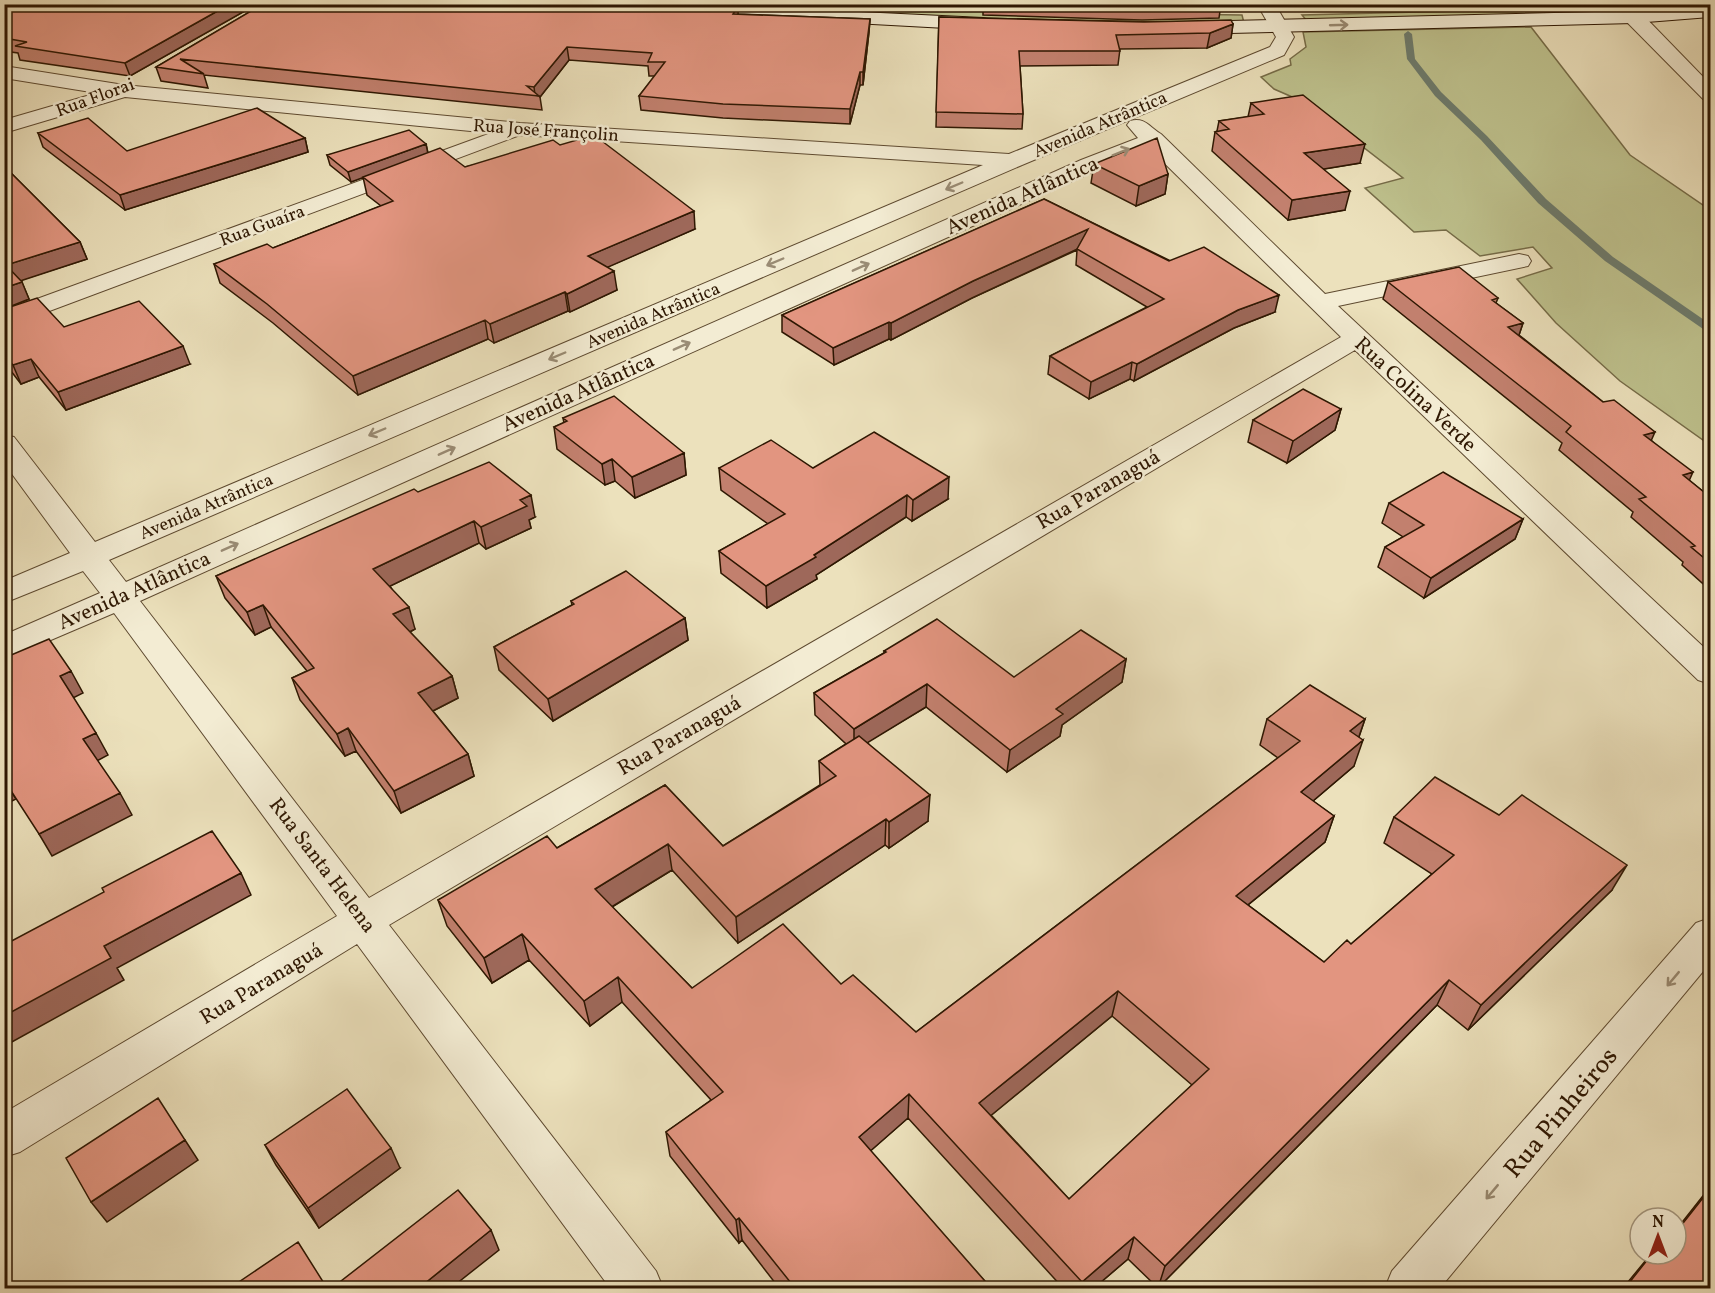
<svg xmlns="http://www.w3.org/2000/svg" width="1715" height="1293" viewBox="0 0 1715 1293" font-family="Vollkorn,serif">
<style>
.green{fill:#bec18d;stroke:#766c48;stroke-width:1.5}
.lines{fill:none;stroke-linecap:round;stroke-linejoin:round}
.stream{fill:#6e7b6c;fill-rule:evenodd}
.street-casing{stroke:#5e4a30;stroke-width:2}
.secondary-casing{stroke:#2e1702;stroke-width:2}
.street{fill:#f3ecd3;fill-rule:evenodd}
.secondary{fill:#f3ecd3;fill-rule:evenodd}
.wall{fill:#c2806e;stroke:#2e1702;stroke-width:1.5;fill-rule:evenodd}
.shaded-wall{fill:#9e685a;stroke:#2e1702;stroke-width:1.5}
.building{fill:#e29580;stroke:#2e1702;stroke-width:1.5;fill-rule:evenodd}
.oneway{stroke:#9a8c75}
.labels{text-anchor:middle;stroke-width:5;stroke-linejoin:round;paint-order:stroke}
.far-street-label{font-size:18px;fill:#2e1702;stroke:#f3ecd3}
.street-label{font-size:21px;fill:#2e1702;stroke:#f3ecd3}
.near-street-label{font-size:26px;fill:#2e1702;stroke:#f3ecd3}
</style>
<rect width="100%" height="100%" fill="#ece1bc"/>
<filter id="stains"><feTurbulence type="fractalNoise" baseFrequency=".00333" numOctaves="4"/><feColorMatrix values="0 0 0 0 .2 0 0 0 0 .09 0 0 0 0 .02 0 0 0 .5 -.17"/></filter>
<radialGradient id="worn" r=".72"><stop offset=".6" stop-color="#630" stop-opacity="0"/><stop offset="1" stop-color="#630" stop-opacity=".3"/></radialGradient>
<path class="green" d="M 818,4 L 1024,12 L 1242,15 L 1244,23 L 1025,20 L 810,12 L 811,5 Z
M 1609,7 L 1615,13 L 1307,21 L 1302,15 Z
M 1531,27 L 1630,155 L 1710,210 L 1710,445 L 1620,381 L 1556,323 L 1517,279 L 1552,268 L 1533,247 L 1480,256 L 1446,230 L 1414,232 L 1365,188 L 1403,178 L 1306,103 L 1274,89 L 1261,77 L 1291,65 L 1290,59 L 1306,47 L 1303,32 Z"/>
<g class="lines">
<path class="stream" d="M 1408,31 L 1412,34 L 1415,59 L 1441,92 L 1487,136 L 1546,199 L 1613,257 L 1710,324 L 1710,332 L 1706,331 L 1605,261 L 1538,203 L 1481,140 L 1435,96 L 1407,59 L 1404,34 Z"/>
<defs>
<path id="street" d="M 1257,4 L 1275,4 L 1294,37 L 1284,55 L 1022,165 L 109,560 L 126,582 L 1081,160 L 1138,138 L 1127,125 L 1130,121 C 1145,117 1149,127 1161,134 L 1325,294 L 1519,254 L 1528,256 L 1531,261 L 1528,266 L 1338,306 L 1710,653 L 1710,684 L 1698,680 L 1355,350 L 389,925 L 656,1271 L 663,1288 L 610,1288 L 357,944 L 20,1152 L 4,1157 L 4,1113 L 337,916 L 114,613 L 4,660 L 4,635 L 100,593 L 83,571 L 4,603 L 4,581 L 70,553 L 4,463 L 4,435 L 14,437 L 95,542 L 983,165 L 520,135 L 4,328 L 4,311 L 491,133 L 125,97 L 4,133 L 4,120 L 97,93 L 4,78 L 4,66 L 124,85 L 520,123 L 1009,154 L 1270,47 L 1276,37 ZM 1149,148 L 1341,337 L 369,898 L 140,601 L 1097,170 Z
M 1609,4 L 1630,4 L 1641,13 L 1710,84 L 1710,101 L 1703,99 Z
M 1710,918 L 1710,963 L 1440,1288 L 1385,1288 L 1392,1271 L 1696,923 Z"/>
<path id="secondary" d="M 693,4 L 983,18 L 990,20 L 992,24 L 990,28 L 983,30 L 687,14 L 684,10 L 687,6 Z
M 1710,5 L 1710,17 L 1634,23 L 1188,34 L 1181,32 L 1179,28 L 1181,24 L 1188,22 L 1634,11 Z"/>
</defs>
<use href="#street" class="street-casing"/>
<use href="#secondary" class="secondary-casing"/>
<use href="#street" class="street"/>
<use href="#secondary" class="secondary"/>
</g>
<path class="wall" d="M 4,4 L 257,4 L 130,76 L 20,60 L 18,53 L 4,51 Z
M 263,4 L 738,6 L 738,14 L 870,19 L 869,32 L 863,85 L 860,85 L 850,124 L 723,118 L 641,110 L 639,96 L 655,76 L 649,76 L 648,66 L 569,60 L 540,97 L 542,110 L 204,75 L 208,88 L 161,81 L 156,67 Z
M 983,4 L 1221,4 L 1219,18 L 1142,20 L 983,15 Z
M 939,17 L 1233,24 L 1231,38 L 1207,48 L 1120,49 L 1118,65 L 1020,66 L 1023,114 L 1022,129 L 936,127 Z
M 1251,103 L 1360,163 L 1323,169 L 1345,210 L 1288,220 L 1212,151 L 1215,132 L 1217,131 L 1219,121 L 1248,117 Z
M 38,133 L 127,151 L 305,138 L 308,152 L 125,210 L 43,147 Z
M 426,144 L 428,153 L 465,167 L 560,145 L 695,229 L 607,267 L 617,290 L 570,312 L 568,311 L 494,343 L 488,339 L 358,395 L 273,323 L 220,283 L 214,264 L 273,248 L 381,206 L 367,195 L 363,177 L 351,182 L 330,165 L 327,155 Z
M 1094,164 L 1168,174 L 1165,194 L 1136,206 L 1091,183 Z
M 4,166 L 80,242 L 87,259 L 21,280 L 29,299 L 9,307 L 64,327 L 190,364 L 66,410 L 39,377 L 21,384 L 4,362 Z
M 1044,199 L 1275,312 L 1234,328 L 1134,381 L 1130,379 L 1089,399 L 1048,374 L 1050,356 L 1147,307 L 1076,265 L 1077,250 L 972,298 L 891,340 L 889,339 L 834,365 L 782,332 L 782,315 Z
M 1388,282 L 1498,298 L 1496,303 L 1523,323 L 1519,335 L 1651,440 L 1689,480 L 1710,497 L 1710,590 L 1682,565 L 1683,562 L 1631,517 L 1633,512 L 1559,450 L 1562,443 L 1383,299 Z
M 1341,409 L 1335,430 L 1287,463 L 1248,442 L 1253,420 Z
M 563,418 L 684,453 L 686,475 L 635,498 L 615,481 L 605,485 L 557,449 L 554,427 L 564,423 Z
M 719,468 L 813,468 L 948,499 L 912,521 L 906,517 L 816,575 L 817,579 L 767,608 L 721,573 L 719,551 L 768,524 L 721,490 Z
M 418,492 L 535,517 L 529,520 L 531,528 L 486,549 L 479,543 L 390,586 L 415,629 L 410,632 L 452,676 L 458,698 L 433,711 L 468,754 L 474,776 L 401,813 L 356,751 L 345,756 L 300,700 L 292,678 L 307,671 L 271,627 L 255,635 L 225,598 L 216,576 Z
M 1389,503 L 1523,519 L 1515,539 L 1424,598 L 1378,567 L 1385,547 L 1403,537 L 1382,523 Z
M 571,601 L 685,618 L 688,640 L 553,721 L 499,670 L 494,647 L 572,605 Z
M 884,651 L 1014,677 L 1126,659 L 1122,682 L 1062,725 L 1060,736 L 1007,772 L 926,707 L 867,742 L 928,821 L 889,848 L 885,845 L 738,943 L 672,870 L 612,907 L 692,988 L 841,984 L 916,1032 L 1278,758 L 1260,745 L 1267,719 L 1365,719 L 1359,737 L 1354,766 L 1313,801 L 1334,816 L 1325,842 L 1248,905 L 1324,962 L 1351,944 L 1432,874 L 1384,843 L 1394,817 L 1612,890 L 1468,1030 L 1437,1005 L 1158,1288 L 1128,1259 L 1094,1288 L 1063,1288 L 908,1118 L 870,1151 L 991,1288 L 779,1288 L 742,1240 L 739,1243 L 670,1156 L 666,1132 L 711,1100 L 622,1002 L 590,1026 L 529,960 L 492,983 L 447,926 L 438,900 L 557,848 L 665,785 L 723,846 L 820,785 L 819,761 L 846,744 L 815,715 L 814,693 L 884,653 ZM 1112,1016 L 1192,1085 L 1069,1199 L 991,1115 Z
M 265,1145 L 400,1168 L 319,1228 L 276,1165 Z
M 1710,1187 L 1710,1288 L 1623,1288 L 1651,1254 L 1676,1254 L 1676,1230 Z"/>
<path class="shaded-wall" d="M 230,4 L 257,4 L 130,76 L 125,63 Z
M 738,6 L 738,19 L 733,14 Z
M 870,19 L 869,32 L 863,85 L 863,72 Z
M 1233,24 L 1231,38 L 1207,48 L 1210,33 Z
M 567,47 L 569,60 L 540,97 L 539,96 L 535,95 L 534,87 Z
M 860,72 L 860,85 L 850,124 L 850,109 Z
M 305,138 L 308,152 L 125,210 L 120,195 Z
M 426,144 L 428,154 L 351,182 L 348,172 Z
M 1365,144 L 1360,163 L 1300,173 L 1304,153 Z
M 1168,174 L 1165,194 L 1136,206 L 1139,186 Z
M 1350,191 L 1345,210 L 1288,220 L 1292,200 Z
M 694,211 L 695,229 L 590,275 L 588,256 Z
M 1088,229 L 1086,245 L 972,298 L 891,340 L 891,323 L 973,281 Z
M 80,242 L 87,259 L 14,283 L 6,265 Z
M 614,271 L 617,290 L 570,312 L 567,294 Z
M 22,282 L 29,299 L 4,309 L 4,288 Z
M 565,292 L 568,311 L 494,343 L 490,324 Z
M 1279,295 L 1275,312 L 1234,328 L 1134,381 L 1137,364 L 1238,310 Z
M 485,320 L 488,339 L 358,395 L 353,376 Z
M 889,322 L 889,339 L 834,365 L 833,348 Z
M 1523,323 L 1517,341 L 1508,327 Z
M 183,346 L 190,364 L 66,410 L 58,392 Z
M 31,359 L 39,377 L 21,384 L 13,365 Z
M 1132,362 L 1130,379 L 1089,399 L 1091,382 Z
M 1341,409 L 1335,430 L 1287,463 L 1293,441 Z
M 1655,432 L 1647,450 L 1644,435 Z
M 684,453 L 686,475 L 635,498 L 632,477 Z
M 612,459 L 615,481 L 605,485 L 602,464 Z
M 1693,472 L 1685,490 L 1683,475 Z
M 949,477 L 948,499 L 912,521 L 913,500 Z
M 531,495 L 535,517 L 529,520 L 531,528 L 486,549 L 481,527 L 520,500 Z
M 907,495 L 906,517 L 816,575 L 817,579 L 767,608 L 766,586 Z
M 1523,519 L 1515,539 L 1424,598 L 1431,578 Z
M 474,521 L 479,543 L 380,591 L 373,569 Z
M 263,605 L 271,627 L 255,635 L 247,612 Z
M 409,607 L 415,629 L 400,637 L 393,614 Z
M 685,618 L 688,640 L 553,721 L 548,699 Z
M 1126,659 L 1122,682 L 1062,725 L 1060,736 L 1007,772 L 1010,750 L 1056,709 Z
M 71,671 L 83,693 L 71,699 L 60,676 Z
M 452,676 L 458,698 L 425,715 L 418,693 Z
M 927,684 L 926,707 L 854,751 L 854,729 Z
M 1365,719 L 1356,745 L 1350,731 Z
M 348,728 L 356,751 L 345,756 L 337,734 Z
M 96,733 L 108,755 L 95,762 L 83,739 Z
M 1363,740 L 1354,766 L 1293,818 L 1301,792 Z
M 468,754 L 474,776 L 401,813 L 394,791 Z
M 4,780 L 16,799 L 4,805 Z
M 120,793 L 132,815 L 52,856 L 39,834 Z
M 930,795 L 928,821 L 889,848 L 889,822 Z
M 1334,816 L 1325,842 L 1228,921 L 1236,896 Z
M 886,819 L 885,845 L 738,943 L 736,917 Z
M 668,844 L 672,870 L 600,914 L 595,889 Z
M 1627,865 L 1612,890 L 1468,1030 L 1481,1005 Z
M 241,873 L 251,895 L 117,968 L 124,980 L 10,1043 L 4,1036 L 4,1016 L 104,946 Z
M 522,934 L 529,960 L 492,983 L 484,958 Z
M 618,977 L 622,1002 L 590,1026 L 584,1001 Z
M 1449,980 L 1437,1005 L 1158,1288 L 1165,1266 Z
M 1118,991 L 1112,1016 L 977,1127 L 979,1103 Z
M 909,1094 L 908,1118 L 859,1161 L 859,1137 Z
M 185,1140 L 198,1160 L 107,1222 L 91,1202 Z
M 391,1148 L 400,1168 L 319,1228 L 308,1208 Z
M 739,1218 L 742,1240 L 739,1243 L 736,1220 Z
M 491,1230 L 499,1250 L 451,1288 L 419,1288 Z
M 1134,1237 L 1128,1259 L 1094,1288 L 1080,1288 L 1082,1282 Z"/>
<path class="building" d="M 4,4 L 230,4 L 125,63 L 15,46 L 27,42 L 4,38 Z
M 263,4 L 706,4 L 738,6 L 733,14 L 870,19 L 863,72 L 860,72 L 850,109 L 723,104 L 639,96 L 665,62 L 648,62 L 652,53 L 567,47 L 534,87 L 527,86 L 539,96 L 180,59 L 204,74 L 156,67 Z
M 1100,4 L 1198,4 L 1144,6 Z
M 939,17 L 1144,22 L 1231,20 L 1233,24 L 1210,33 L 1116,35 L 1120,51 L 1019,51 L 1023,114 L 936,112 Z
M 1303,95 L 1365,144 L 1304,153 L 1350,191 L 1292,200 L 1215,132 L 1229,129 L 1219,121 L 1264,114 L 1251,103 Z
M 257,108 L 305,138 L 120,195 L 38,133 L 88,118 L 127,151 Z
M 409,130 L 426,144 L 348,172 L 327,155 Z
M 594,135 L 694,211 L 588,256 L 614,271 L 567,294 L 565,292 L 490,324 L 485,320 L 353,376 L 267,304 L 214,264 L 267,244 L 273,248 L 393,201 L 363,177 L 440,148 L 465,167 L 553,140 L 560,145 Z
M 1157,138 L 1168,174 L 1139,186 L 1094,164 Z
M 4,166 L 80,242 L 6,265 L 22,282 L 4,288 Z
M 1044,199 L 1169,261 L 1204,247 L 1279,295 L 1238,310 L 1137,364 L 1132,362 L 1091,382 L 1050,356 L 1164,299 L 1077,249 L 1088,229 L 973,281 L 891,323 L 889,322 L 833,348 L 782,315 Z
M 1459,267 L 1498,298 L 1492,300 L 1523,323 L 1508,327 L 1603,402 L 1614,400 L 1655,432 L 1644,435 L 1693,472 L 1683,475 L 1710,497 L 1710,563 L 1691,547 L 1695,546 L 1639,499 L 1646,497 L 1566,432 L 1571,426 L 1388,282 Z
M 37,298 L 64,327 L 139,301 L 183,346 L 58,392 L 31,359 L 13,365 L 4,355 L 4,309 Z
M 1303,389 L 1341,409 L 1293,441 L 1253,420 Z
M 614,396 L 684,453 L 632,477 L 612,459 L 602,464 L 554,427 L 567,421 L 563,418 Z
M 874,432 L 949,477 L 913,500 L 907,495 L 814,555 L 816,557 L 766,586 L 719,551 L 785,514 L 719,468 L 771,440 L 813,468 Z
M 489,462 L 531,495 L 520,500 L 527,506 L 481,527 L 474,521 L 373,569 L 409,607 L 393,614 L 452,676 L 418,693 L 468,754 L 394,791 L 348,728 L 337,734 L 292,678 L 314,668 L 263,605 L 247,612 L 216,576 L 414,489 L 418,492 Z
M 1443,472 L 1523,519 L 1431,578 L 1385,547 L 1424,525 L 1389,503 Z
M 626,571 L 685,618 L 548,699 L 494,647 L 574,604 L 571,601 Z
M 937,619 L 1014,677 L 1081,630 L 1126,659 L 1056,709 L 1063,714 L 1010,750 L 927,684 L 854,729 L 814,693 L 886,652 L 884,651 Z
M 49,639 L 71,671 L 60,676 L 96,733 L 83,739 L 120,793 L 39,834 L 4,780 L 4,658 Z
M 1310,685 L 1365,719 L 1350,731 L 1363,740 L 1301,792 L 1334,816 L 1236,896 L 1324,962 L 1347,940 L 1351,944 L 1454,855 L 1394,817 L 1435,777 L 1499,815 L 1522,795 L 1627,865 L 1481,1005 L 1449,980 L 1165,1266 L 1134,1237 L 1082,1282 L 909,1094 L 859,1137 L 991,1288 L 795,1288 L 739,1218 L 736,1220 L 666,1132 L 723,1092 L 618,977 L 584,1001 L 522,934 L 484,958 L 438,900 L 547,836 L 557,848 L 665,785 L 723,846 L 836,776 L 819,761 L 859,736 L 930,795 L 889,822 L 886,819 L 736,917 L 668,844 L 595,889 L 692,988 L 783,924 L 841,984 L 853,975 L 916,1032 L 1300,741 L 1267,719 ZM 1118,991 L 1209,1069 L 1069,1199 L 979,1103 Z
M 212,831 L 241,873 L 104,946 L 111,958 L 4,1016 L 4,945 L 104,892 L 102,888 Z
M 347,1089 L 391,1148 L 308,1208 L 265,1145 Z
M 158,1098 L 185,1140 L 91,1202 L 66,1158 Z
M 1710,1189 L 1710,1288 L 1625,1288 L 1652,1254 L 1676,1254 L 1676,1232 Z
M 458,1190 L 491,1230 L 419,1288 L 332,1288 Z
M 298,1242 L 327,1288 L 230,1288 Z"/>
<defs><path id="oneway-shaft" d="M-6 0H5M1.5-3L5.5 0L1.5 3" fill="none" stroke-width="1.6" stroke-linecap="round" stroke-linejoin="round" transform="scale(1.5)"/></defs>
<g class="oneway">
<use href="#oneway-shaft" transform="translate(1339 25) rotate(-2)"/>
<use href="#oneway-shaft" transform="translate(1121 152) rotate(-22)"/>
<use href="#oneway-shaft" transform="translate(954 186) rotate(157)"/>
<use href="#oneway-shaft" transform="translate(775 262) rotate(157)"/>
<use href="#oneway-shaft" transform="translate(861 267) rotate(-24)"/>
<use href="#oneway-shaft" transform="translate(682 346) rotate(-24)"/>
<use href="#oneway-shaft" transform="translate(557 356) rotate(157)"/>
<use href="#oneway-shaft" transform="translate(377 432) rotate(157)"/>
<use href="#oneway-shaft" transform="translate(447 451) rotate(-24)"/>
<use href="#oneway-shaft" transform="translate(230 547) rotate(-24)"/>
<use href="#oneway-shaft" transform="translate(1673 979) rotate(130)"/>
<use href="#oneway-shaft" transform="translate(1492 1192) rotate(130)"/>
</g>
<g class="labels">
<g class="far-street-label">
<text transform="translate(95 97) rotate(-20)" y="6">Rua Florai</text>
<text transform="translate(1100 124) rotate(-23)" y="6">Avenida Atrântica</text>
<text transform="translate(546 130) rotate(4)" y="6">Rua José Françolin</text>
<text transform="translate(262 225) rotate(-20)" y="6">Rua Guaíra</text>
<text transform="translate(653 315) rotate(-23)" y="6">Avenida Atrântica</text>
<text transform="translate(206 506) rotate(-23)" y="6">Avenida Atrântica</text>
</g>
<g class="street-label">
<text transform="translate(1022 195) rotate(-24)" y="7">Avenida Atlântica</text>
<text transform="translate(578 392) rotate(-24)" y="7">Avenida Atlântica</text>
<text transform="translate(1416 394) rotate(43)" y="7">Rua Colina Verde</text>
<text transform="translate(1098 489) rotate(-30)" y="7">Rua Paranaguá</text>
<text transform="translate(134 590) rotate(-24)" y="7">Avenida Atlântica</text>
<text transform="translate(679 735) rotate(-30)" y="7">Rua Paranaguá</text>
<text transform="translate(323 865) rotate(53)" y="7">Rua Santa Helena</text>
<text transform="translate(261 983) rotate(-31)" y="7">Rua Paranaguá</text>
</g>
<g class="near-street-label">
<text transform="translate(1560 1112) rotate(-50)" y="9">Rua Pinheiros</text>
</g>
</g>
<rect width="1715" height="1293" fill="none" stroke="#ece1bc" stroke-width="24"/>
<rect x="6" y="6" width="1703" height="1281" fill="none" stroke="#2e1702" stroke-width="3"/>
<rect x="12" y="12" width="1691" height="1269" fill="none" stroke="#2e1702" stroke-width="1.5"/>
<g transform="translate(1658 1236)"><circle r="28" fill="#f3ecd3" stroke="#a4977f" stroke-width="1.5"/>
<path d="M0-4.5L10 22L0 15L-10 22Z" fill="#8f2418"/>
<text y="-9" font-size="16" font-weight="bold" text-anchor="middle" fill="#2e1702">N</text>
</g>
<rect width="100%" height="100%" filter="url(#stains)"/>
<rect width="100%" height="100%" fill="url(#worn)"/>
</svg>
